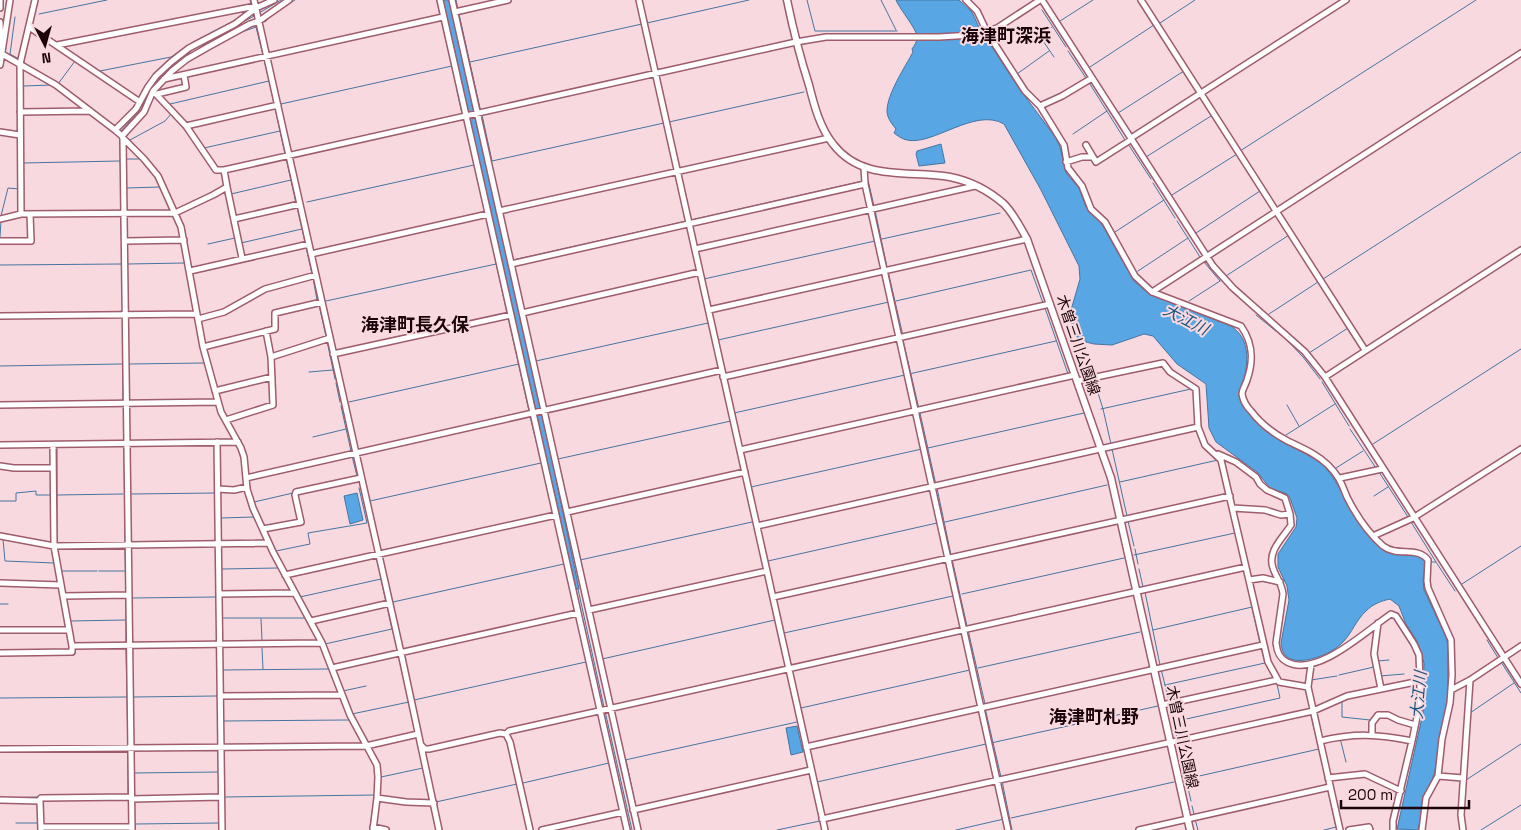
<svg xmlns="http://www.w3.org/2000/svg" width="1521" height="830" viewBox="0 0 1521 830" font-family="'Space Grotesk','Noto Sans JP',sans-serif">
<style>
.water{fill:#58a6e3;stroke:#4675a2}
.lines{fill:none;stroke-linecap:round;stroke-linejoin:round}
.stream{stroke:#4675a2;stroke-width:1}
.minor-casing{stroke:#9e5c6c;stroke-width:8}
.major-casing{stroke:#9e5c6c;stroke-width:9}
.minor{stroke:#fff;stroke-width:5}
.major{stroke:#fff;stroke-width:6}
.labels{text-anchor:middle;stroke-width:4;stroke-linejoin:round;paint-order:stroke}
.street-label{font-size:15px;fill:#1b040a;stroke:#f8d9df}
.water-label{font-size:16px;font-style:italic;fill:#1c547e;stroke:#f8d9df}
.quarter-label{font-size:18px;font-weight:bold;fill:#1b040a;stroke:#f8d9df}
</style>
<rect width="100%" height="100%" fill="#f8d9df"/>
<path class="water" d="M 443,0 L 449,0 L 552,460 L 579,589 L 576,589 Z
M 896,0 L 959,0 L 972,12 L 984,38 L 992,47 L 1018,87 L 1056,138 L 1060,147 L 1066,173 L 1079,188 L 1086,207 L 1100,221 L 1134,281 L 1146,291 L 1155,296 L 1231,326 C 1256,343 1245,374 1240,399 C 1251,418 1266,434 1286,444 C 1299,451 1315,455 1325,467 C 1347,493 1353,525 1381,548 C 1393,558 1410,553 1424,557 L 1426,563 L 1423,579 L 1424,590 L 1446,637 L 1448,646 L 1448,688 L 1447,702 L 1438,749 L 1435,771 L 1430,787 L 1423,796 L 1422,813 L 1418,830 L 1397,829 L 1423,713 L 1424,663 L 1417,641 L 1406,624 L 1399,606 L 1390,599 C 1381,601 1373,604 1366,611 C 1356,620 1352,633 1343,642 C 1333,653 1308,663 1294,660 C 1285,658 1282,652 1281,643 L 1289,600 L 1287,586 L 1278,567 L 1278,554 L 1296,527 L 1297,518 L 1290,498 L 1287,494 L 1270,488 L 1257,472 L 1216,442 L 1209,428 L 1206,384 L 1177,364 L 1153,336 L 1144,334 L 1112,345 L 1094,344 L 1082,341 L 1077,337 L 1069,317 L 1080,279 L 1079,266 L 1041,190 L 1004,124 C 975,107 933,146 907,140 C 902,139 898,136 894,133 L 896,129 C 892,124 887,118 887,111 C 887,94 905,67 913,52 L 912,49 C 914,46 917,42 917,38 C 918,30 900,10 896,0 Z
M 941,144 L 945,163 L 919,166 L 916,154 L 917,151 Z
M 357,493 L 363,520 L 350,524 L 344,496 Z
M 797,726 L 803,752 L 791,755 L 786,728 Z"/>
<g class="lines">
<path class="stream" d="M 250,0 L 251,4
M 437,0 L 440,15
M 456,0 L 458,9
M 807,0 L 815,31 L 897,31
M 881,0 L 896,30
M 1138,0 L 1139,1
M 1140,3 L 1145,11
M 1042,10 L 1066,47
M 259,13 L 281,0
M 39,14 L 107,0
M 459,14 L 480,108
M 15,17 L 10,54 L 19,59
M 441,19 L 457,88
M 1060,21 L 1093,0
M 265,22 L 273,14 L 295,0
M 647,23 L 749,0
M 1160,23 L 1195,0
M 1052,27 L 1039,35 L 1054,57
M 239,33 L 256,27 L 263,55
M 215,37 L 256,15
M 1068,51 L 1086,78
M 187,53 L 196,47
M 264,59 L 274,103
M 24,62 L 26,64
M 470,62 L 642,24
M 29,66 L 32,68
M 1090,67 L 1154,25
M 35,69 L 38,71
M 100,71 L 171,57 L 193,42 L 237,19
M 41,73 L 49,78
M 1017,74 L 1049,51
M 1088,81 L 1125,140
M 58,84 L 75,61
M 457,91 L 462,113
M 23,97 L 23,86 L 52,85
M 281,104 L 452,66
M 275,108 L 285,154
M 174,109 L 170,104 L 269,81
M 1118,113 L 1184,71
M 482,115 L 492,161 L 664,123
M 464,119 L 485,212
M 669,122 L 804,92
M 120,132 L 138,112 L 151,87 L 170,66
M 1073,134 L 1107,111
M 120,136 L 121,212
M 130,140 L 165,121 L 171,114
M 23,144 L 23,159
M 1128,144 L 1151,179
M 204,148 L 280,131
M 1240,151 L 1476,0
M 1146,157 L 1211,116
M 286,158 L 296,203
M 127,159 L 140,159
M 23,162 L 24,189
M 23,163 L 120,161
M 1249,174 L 1273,210
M 867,180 L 868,180 L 874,206
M 1153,183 L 1175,218
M 127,188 L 160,187
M 231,194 L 291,180
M 1172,195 L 1237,154
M 212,198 L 219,194
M 307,202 L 474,165
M 874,206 L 963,186
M 297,207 L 305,242
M 875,210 L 887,267
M 1,216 L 8,188 L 19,189
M 121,216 L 123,312
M 486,217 L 507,313
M 691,220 L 863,181
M 1177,221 L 1200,257
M 1115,232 L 1164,200
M 1196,233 L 1260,191
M 0,237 L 1,221
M 882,239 L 1000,213
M 241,243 L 302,229
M 208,244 L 235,238 L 237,244
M 306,247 L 312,274
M 513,260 L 687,221
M 1204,262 L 1220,281
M 128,264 L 185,263
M 514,264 L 524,310
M 0,265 L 122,264
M 888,271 L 903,336
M 1138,271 L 1188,238
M 1226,276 L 1289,235
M 313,278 L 317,300
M 704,279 L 875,241
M 1323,279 L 1521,152
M 326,301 L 496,264
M 896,301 L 1031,270 L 1043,303
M 1189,301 L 1220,281
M 319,305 L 326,336
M 1045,308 L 1068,374
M 525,314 L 536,361 L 708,323
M 1269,314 L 1318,282
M 1256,315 L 1282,336
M 123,316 L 123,402
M 508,317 L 529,411
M 1285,338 L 1303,357 L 1320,379
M 718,340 L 889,302
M 903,340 L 919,409
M 327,341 L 335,379
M 1309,353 L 1348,328
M 129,364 L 205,363
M 0,366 L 122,364
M 1086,369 L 1087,369 L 1091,376
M 309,372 L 333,370
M 909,374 L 1056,341
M 1094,380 L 1103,409 L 1111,444
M 1322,382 L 1349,426
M 336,383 L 340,402
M 349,402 L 519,364
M 1287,405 L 1299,426
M 124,406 L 124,442
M 341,406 L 351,451
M 1101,409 L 1191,389
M 734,413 L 905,375
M 920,413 L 936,485
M 530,416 L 535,437
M 1350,429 L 1376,468
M 1286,435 L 1335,404
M 313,437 L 346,429
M 536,440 L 552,507
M 1373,444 L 1521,349
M 124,446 L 125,542
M 57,448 L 57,542
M 928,448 L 1084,413
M 1112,449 L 1127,516
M 352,456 L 357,476
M 558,459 L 731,421
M 558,459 L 569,509
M 1336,468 L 1363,451
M 1379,472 L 1408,517
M 331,482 L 357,476
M 1120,482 L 1218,460
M 751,487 L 922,449
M 937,488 L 951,555
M 131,494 L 216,493
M 57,495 L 123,494
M 1374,496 L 1388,487
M 0,501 L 16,501 L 16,493 L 36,491 L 36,495 L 52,495
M 370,501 L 541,463
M 254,502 L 293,493 L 293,491 L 295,490
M 1236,512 L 1239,527
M 570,514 L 591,607
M 221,518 L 254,517
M 1128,521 L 1134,546
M 945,522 L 1107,485
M 1411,522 L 1436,562
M 1240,532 L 1242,538
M 3,539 L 5,561 L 54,563
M 125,547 L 126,593
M 1135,549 L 1138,564
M 276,551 L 310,544 L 308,533 L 367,523 L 359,488
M 1134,555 L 1235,533
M 952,559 L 967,626
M 580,560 L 752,522
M 768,561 L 937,523
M 1431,562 L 1436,562 L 1455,591
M 60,563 L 61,571 L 97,571
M 565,568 L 575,611
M 222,569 L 278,568
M 1139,569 L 1143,587
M 99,571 L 125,571
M 1462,584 L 1521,546
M 578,589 L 604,707
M 1145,592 L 1160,665
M 962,594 L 1124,558
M 126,597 L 126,643
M 300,597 L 381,579 L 386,602
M 132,598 L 216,597
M 393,602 L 564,564
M 0,604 L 8,604
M 592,613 L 602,659 L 775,620
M 576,616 L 597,709
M 221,618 L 306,618
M 261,619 L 262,640
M 70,621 L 126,620
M 968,630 L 985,704
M 1153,630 L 1252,607 L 1260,643
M 784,633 L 953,596
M 1487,640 L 1498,658
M 325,644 L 392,629 L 387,606
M 1261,647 L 1265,663 L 1274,678
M 126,648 L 128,745
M 262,648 L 263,669
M 1378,661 L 1389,660
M 1501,662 L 1521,693
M 978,668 L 1140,632
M 1161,669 L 1168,697
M 223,670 L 329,669
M 1339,675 L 1374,667 L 1376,678
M 1380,676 L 1404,674
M 1311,680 L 1337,676
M 1165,685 L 1265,663
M 1305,689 L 1310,708
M 343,691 L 366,686
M 134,697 L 217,696
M 0,698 L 127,697
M 414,700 L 586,662
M 1337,703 L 1342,701 L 1342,717 L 1370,720 L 1370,723
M 1170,706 L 1177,738
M 801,708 L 970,670
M 985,708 L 1001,777
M 605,711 L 632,830
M 1470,713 L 1514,683
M 352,714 L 409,702
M 598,714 L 612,776
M 1311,715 L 1327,785
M 222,721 L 349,720
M 1173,722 L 1280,698 L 1277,684
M 1340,738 L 1346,762
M 991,743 L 1158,706
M 1178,743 L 1191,801
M 128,750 L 128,794
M 625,760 L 797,722
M 626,760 L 636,807
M 134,773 L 218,772
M 381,777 L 423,768 L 426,781
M 1186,779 L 1319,749
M 1466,780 L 1521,744
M 1002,781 L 1012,830
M 817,782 L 986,744
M 523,783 L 609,763
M 224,797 L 375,795 L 375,793
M 2,798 L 38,797
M 43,800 L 43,823
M 436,802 L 517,784
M 1192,806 L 1194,814
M 637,811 L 641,830
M 1011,818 L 1174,782
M 1195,819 L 1198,830
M 371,821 L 374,800
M 16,823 L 38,823
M 135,824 L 219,823
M 777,830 L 820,821
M 956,830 L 1004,819
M 1324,830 L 1336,827 L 1328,790
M 1481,830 L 1521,805"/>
<defs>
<path id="minor" d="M 254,0 L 401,653 L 439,830
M 440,0 L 627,830
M 452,0 L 638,830
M 639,0 L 825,830
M 966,0 L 977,11 L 987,32 L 1025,91 L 1040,106 L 1064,145 L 1068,168 L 1082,186 L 1091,209 L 1105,222 L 1135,276 L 1152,292 L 1241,326 C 1253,343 1254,360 1247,380 C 1246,384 1242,390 1242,394 C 1243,400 1247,407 1251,411 C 1260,423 1273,433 1286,440 C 1301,448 1316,453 1328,465 C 1340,477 1341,483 1347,497 C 1357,517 1367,532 1383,546 C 1397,557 1418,546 1428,560 L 1427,581 L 1428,588 L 1451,640 L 1452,675 L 1450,703 L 1442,739 L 1438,776 L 1426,798 L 1422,830
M 1042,0 L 1213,266 L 1233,288 L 1305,352 L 1325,377 L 1521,684
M 1141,0 L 1365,350
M 0,8 L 0,0
M 455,12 L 508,0
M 0,22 L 1,46
M 29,27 L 140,102
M 57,45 L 256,6
M 2,54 L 56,85 L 115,130 L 122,136 L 123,139 L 132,830
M 0,65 L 10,0
M 164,79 L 443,17
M 153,91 L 186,126 L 216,170 L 224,170
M 157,94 L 186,87 L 184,75
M 1040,106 L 1062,96 L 1092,78
M 20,112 L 90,111
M 186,126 L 278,105
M 115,130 L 136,109 L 148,87 L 156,76 L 171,62 L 189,48 L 235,24 L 256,8 L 274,0
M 0,132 L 20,135
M 122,136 L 144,112 L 153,91 L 172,71 L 187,59 L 208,47 L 250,24 L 259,21 L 289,0
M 1131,138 L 1346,0
M 124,139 L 144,159 L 158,176 L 181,227 L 203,347 L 221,412 L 241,448 L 244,457 L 247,489 L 253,508 L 273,552 L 322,643 L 350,715 L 377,765 L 378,777 L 377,798 L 373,830
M 1086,145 L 1096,162 L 1132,139
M 1066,162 L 1082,157 L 1093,157
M 864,167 L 865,184 L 1008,830
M 227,187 L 242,258
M 499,211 L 829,138
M 21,214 L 20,64 L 35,0
M 0,219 L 21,214 L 175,213 L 213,195 L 227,187 L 224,170 L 796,42 L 826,37 L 939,37 L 973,35 L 997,28 L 1040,0
M 234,219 L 300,204
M 0,241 L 31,241 L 30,214
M 125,241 L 184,240
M 695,249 L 975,186
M 311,254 L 488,214
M 511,264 L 865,184
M 190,271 L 309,244
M 1152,292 L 1521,53
M 709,310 L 1027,239
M 522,313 L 700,272
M 0,316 L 197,314
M 198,319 L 224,312 L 265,289 L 316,275
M 203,347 L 275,329 L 275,313 L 322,302
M 333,354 L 511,315
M 271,357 L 330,338
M 723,377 L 1050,304
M 1325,377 L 1521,250
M 1077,381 L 1163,363 L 1170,372 L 1196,389 L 1198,427
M 215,391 L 272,377
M 0,405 L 218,402
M 226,420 L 273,405 L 271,357 L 266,331
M 217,442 L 222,830
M 0,445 L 238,442
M 53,445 L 54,546 L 72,646 L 322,643
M 740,450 L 1075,375
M 1218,454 L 1236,462 L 1256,477 L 1260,484 L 1267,490 L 1285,498 L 1290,514
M 0,466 L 14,468 L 53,468
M 246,478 L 722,370
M 1340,478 L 1382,469
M 218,489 L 234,490 L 247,487
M 1233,508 L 1265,510 L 1281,515 L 1290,514 L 1291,525 C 1283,538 1267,551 1273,568 C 1276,577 1282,584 1283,594 L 1276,643 C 1277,651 1279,658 1287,662 C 1317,678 1367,630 1391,614 L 1396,616 L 1414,644 L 1419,655 L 1420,681 L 1420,703 L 1412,741 L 1393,821 L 1393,830
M 567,512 L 745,472
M 757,526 L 1198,427 L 1205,445 L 1221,460 L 1268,662 L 1279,682 L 1308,687 L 1340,830
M 263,529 L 301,522 L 295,495 L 296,492 L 361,478
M 0,536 L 54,546 L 268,543
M 1373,536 L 1413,518 L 1521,449
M 285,575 L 556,515
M 1249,580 L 1263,578 L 1280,582
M 0,583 L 61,585
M 219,594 L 294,593
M 63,596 L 129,595
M 773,597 L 1230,496
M 589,610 L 767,571
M 311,621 L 390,603
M 1378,623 L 1374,654 L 1381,689
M 0,630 L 69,630
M 0,653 L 72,652 L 72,646
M 332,668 L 578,613
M 1308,687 L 1311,665
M 1451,690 L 1470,680 L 1521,646
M 220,696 L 342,695
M 1162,705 L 1277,680
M 506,734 L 510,742 L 530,830
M 1372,735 L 1372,723 L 1378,715 L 1388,715 L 1398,720 L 1415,725
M 1320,741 C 1354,733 1378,734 1412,741
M 421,745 L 425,749 L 429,749 L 500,733 L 506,734 L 509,731 L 1246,567
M 806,747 L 1263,645
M 0,749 L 366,746 L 418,734
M 1438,776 L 1463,778
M 1328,778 L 1365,774 L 1401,791
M 377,798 L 406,802 L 434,803
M 131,799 L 221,797
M 0,800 L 40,801 L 41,830
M 39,801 L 41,798 L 131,797
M 633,810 L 811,770
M 822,819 L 1313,711 L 1347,696 L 1420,681
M 41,827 L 132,827
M 373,827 L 386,830
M 542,830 L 623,812
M 1139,830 L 1330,787
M 1349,830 L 1369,827 L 1370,830
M 1463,830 L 1461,815 L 1470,680"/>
<path id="major" d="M 787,0 C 793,29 800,57 809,85 C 814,105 820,128 833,144 C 862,182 909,170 950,177 C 970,181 988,190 1004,204 C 1014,214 1020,227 1027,239 L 1111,478 L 1190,830"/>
</defs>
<use href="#minor" class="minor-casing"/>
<use href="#major" class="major-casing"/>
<use href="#minor" class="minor"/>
<use href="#major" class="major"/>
</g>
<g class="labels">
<g class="street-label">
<text transform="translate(1078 345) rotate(71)" y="5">木曽三川公園線</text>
<text transform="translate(1182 737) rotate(78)" y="5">木曽三川公園線</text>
</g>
<g class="water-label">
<text transform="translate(1186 319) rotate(27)" y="6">大江川</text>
<text transform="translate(1418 695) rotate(-85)" y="6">大江川</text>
</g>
<g class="quarter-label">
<text x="1006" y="42">海津町深浜</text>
<text x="415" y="331">海津町長久保</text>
<text x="1094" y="723">海津町札野</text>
</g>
</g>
<g transform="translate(45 45) rotate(174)" stroke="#f8d9df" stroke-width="4" paint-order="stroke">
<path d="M0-4L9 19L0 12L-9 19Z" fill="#1b040a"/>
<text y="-8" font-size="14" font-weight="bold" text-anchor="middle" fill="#1b040a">N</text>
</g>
<path d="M1341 800v8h128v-8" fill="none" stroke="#1b040a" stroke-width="2.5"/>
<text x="1348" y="800" font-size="15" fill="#1b040a" stroke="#f8d9df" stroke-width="4" paint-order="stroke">200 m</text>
</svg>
